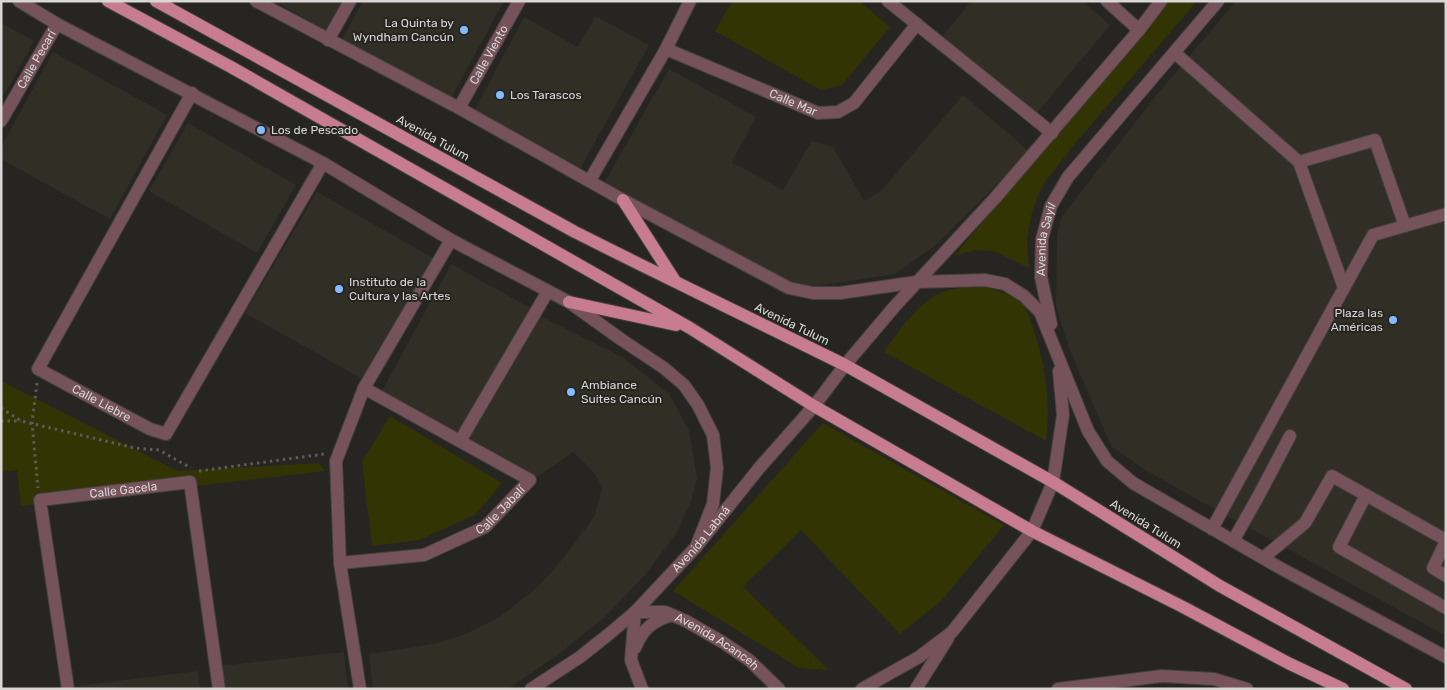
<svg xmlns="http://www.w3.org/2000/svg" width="1447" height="690" viewBox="0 0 1447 690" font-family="Rubik,sans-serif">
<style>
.built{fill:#312e26}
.green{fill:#323403}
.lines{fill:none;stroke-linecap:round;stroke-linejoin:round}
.minor-casing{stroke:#42413f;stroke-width:14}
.major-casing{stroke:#42413f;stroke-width:14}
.path{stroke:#5c5b59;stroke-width:3;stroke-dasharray:2.5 4;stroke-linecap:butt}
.minor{stroke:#76525b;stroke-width:12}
.major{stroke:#c77c90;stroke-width:12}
.poi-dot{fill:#84bcfb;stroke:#262522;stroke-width:2}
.labels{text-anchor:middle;stroke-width:4;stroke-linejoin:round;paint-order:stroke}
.poi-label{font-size:12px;fill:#d8d7d5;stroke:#262522;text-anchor:start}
.street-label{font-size:12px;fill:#d8d7d5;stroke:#262522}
</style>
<rect width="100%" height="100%" fill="#262522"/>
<path class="built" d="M 274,1 L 342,1 L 326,30 Z
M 363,1 L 504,1 L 451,98 L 342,39 Z
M 971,1 L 1082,1 L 1110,25 L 1035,115 L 941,38 Z
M 1236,1 L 1446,1 L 1446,636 L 1191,496 L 1144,469 L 1111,446 L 1069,348 L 1056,307 L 1057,236 L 1062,216 L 1160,91 Z
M 595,16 L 649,45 L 580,169 L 474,111 L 524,17 L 578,47 Z
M 1,23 L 34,41 L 1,101 Z
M 53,52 L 167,115 L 110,219 L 1,159 L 1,147 Z
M 669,69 L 756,117 L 732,162 L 783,190 L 812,141 L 833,147 L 864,201 L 881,191 L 963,95 L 1030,152 L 935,246 L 895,274 L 817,286 L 788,284 L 604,183 Z
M 188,123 L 296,185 L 257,253 L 149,191 Z
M 317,192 L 433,258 L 366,381 L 245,313 Z
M 451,264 L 532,309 L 462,435 L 382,391 Z
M 535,313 L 624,358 L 669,394 L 689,430 L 697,479 L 690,504 L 677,532 L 645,575 L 607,615 L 560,653 L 511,687 L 506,689 L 373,689 L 369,654 L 434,644 L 466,634 L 501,616 L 540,585 L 565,556 L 594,517 L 602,489 L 598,479 L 591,469 L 573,452 L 537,477 L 467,437 Z
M 344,652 L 348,689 L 222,689 L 220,666 Z
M 198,671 L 200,689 L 69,689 L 69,687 Z"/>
<path class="green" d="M 732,1 L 859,1 L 890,27 L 842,85 L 821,90 L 715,31 Z
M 1169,1 L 1197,1 L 1072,147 L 1042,186 L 1032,212 L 1027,241 L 1029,268 L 993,251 L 975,250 L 954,256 Z
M 979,285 C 993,290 1010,293 1021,303 C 1028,310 1032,322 1034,331 C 1046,368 1051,402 1046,441 L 884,352 C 899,330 921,298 948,290 C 958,288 969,287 979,285 Z
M 1,381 L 178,471 L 319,463 L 325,471 L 21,506 L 17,470 L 1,472 Z
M 390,416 L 502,483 L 475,515 L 419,540 L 372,546 L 362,462 Z
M 823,423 L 1004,525 L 942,600 L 900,634 L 801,530 L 743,587 L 829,670 L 799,668 L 673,591 Z"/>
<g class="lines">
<defs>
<g id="minor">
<path d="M 19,1 L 57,24 L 323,163 L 451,240 L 569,302 L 622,340 L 664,368 L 684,385 L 698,405 L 713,435 L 717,468 L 713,504 L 696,547"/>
<path d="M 256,1 L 459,108 L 623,200 L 789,288 L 813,293 L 840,293 L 917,282 L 985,280 L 1005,284 L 1024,296 L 1040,312 L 1088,431 L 1107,461 L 1133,483 L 1282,569 L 1446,657"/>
<path d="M 888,1 L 1052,133"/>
<path d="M 1107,1 L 1139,30"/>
<path d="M 328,40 L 350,1"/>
<path id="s1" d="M 666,49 L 818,113 L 838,112 L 854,103 L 917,24"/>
<path d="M 1175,53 L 1299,162 L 1375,140 L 1405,226"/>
<path id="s2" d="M 192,93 L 38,369 L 150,429 L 166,434 L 323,163"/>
<path id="s3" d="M 459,108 L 519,1"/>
<path id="s4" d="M 1,121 L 57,24"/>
<path d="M 1299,162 L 1344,288"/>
<path d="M 590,180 L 666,49 L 690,1"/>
<path id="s5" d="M 1051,324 L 1041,277 L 1042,239 L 1051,206 L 1068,177 L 1218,1"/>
<path d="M 460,441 L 548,291"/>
<path d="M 1366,495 L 1339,547 L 1446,608"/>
<path d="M 1212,529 L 1373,235 L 1446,214"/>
<path d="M 1233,541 L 1259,495 L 1290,436"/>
<path d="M 1446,541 L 1433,568 L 1446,576"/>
<path d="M 1263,558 L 1305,523 L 1332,476 L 1446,540"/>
<path id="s6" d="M 340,563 L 424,555 L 485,527 L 530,480 L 364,388"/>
<path id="s7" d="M 635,612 L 665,612 L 686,621 L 724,643 L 749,660 L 779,689"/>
<path d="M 635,612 L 631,660 L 642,689"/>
<path d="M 635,648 C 643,629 652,621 672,615"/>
<path id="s8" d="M 68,689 L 40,500 L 190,482 L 219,689"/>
<path d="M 360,689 L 340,563 L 336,461 L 364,388 L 451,240"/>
<path id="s9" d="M 531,689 L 580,657 L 609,634 L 635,612 L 696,547 L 760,467 L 814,406 L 845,365 L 895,306 L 996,197 L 1139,30 L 1161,1"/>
<path d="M 862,689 L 919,657 L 952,632 L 1032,531 L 1053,482 L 1063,415 L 1059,371"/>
<path d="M 916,689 L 948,638"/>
<path d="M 1058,689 L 1162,676 L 1214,679 L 1247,689"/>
</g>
<path id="major" d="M 108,1 L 231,67 L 690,328 L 814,406 L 1032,531 L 1183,607 L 1288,663 L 1343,689
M 156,1 L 575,232 L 635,262 L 845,365 L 1053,482 L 1220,586 L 1406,689
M 623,200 L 675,281
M 569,302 L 676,325"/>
</defs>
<use href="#minor" class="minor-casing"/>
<use href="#major" class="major-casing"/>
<path class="path" d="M 37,383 L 32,423 L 38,488
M 1,408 L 21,421 L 135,448 L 159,450 L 191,468
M 1,421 L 21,421
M 199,471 L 324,454"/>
<use href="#minor" class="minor"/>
<use href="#major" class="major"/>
</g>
<g class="poi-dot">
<circle cx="464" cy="30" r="5"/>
<circle cx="500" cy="95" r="5"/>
<circle cx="261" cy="130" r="5"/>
<circle cx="339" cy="289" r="5"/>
<circle cx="1393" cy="320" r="5"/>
<circle cx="571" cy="392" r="5"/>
</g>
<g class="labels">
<g class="poi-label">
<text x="454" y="27" text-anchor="end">La Quinta by<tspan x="454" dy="14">Wyndham Cancún</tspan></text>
<text x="510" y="99">Los Tarascos</text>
<text x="271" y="134">Los de Pescado</text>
<text x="349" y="286">Instituto de la<tspan x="349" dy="14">Cultura y las Artes</tspan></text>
<text x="1383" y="317" text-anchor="end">Plaza las<tspan x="1383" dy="14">Américas</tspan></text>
<text x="581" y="389">Ambiance<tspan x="581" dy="14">Suites Cancún</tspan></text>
</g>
<g class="street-label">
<text dy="4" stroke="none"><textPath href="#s3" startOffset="61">Calle Viento</textPath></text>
<text dy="4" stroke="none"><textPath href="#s4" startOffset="71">Calle Pecarí</textPath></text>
<text dy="4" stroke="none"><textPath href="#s1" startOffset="138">Calle Mar</textPath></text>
<text transform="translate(433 138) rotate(29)" y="4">Avenida Tulum</text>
<text dy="4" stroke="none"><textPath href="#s5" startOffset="86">Avenida Sayil</textPath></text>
<text transform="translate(792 324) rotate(26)" y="4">Avenida Tulum</text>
<text dy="4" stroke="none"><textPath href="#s2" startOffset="388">Calle Liebre</textPath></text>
<text dy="4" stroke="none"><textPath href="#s8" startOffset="275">Calle Gacela</textPath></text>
<text dy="4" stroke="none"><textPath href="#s6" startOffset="174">Calle Jabalí</textPath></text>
<text transform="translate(1146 524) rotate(32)" y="4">Avenida Tulum</text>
<text dy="4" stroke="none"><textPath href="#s9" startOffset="228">Avenida Labná</textPath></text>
<text dy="4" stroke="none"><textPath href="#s7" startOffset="90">Avenida Acanceh</textPath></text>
</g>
</g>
<rect width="1447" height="690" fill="none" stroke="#d8d7d5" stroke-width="5"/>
</svg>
